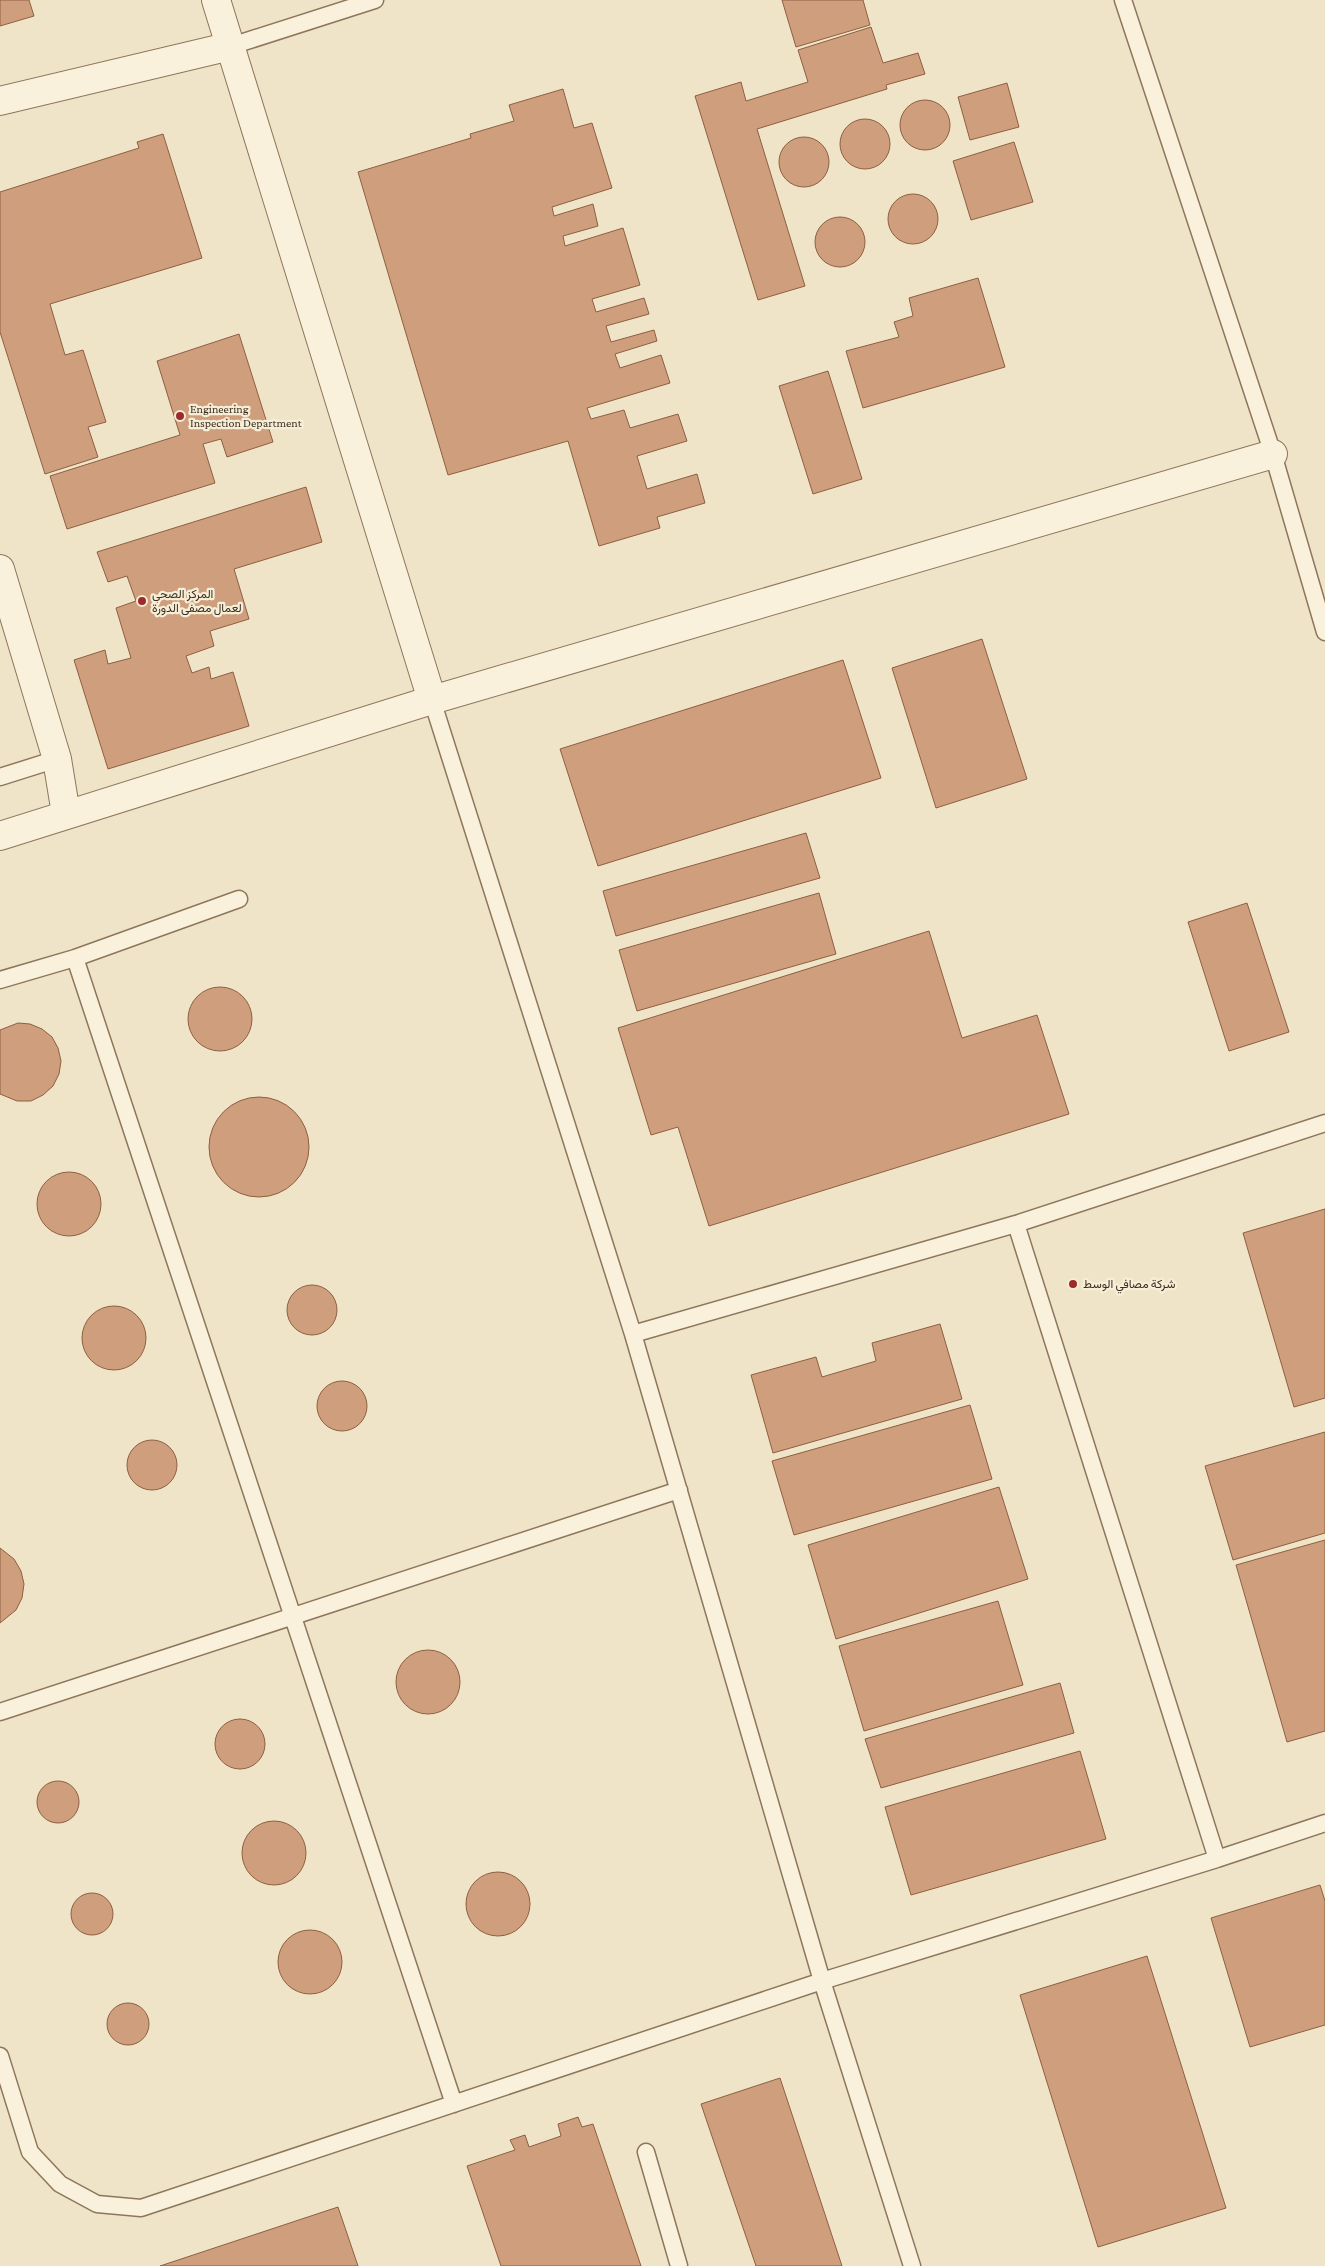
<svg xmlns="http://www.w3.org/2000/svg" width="1325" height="2266" viewBox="0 0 1325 2266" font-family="'Crimson Pro',Vazirmatn,serif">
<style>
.building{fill:#cf9f7d;stroke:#8d5f41}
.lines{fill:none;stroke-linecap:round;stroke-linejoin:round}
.lane-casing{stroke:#8d765c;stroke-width:19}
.street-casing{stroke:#8d765c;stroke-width:30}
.lane{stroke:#faf1dc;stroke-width:16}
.street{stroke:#faf1dc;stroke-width:28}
.poi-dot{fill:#9e2a2b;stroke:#f7eed8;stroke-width:2}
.labels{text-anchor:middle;stroke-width:4.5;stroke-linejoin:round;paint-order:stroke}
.poi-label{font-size:12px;fill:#3d2e20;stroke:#f7eed8;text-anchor:start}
</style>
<rect width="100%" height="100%" fill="#f0e4c8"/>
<path class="building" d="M 0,0 L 29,0 L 34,16 L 0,26 Z
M 782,0 L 863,0 L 870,25 L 796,47 Z
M 871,27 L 883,63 L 918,53 L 925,74 L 886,85 L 887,89 L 757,129 L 805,286 L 758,300 L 695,96 L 741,82 L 746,101 L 808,82 L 798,50 Z
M 1007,83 L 1019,127 L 970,140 L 958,97 Z
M 563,89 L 574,128 L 592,123 L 612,188 L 552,207 L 554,216 L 593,204 L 598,226 L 563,236 L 565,246 L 623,228 L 640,285 L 592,299 L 596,312 L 644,298 L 649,314 L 606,326 L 611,342 L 654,330 L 657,341 L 615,354 L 620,368 L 661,355 L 670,383 L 587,408 L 591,419 L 624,410 L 630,428 L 678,414 L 687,441 L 637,456 L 647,489 L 697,474 L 705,503 L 657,517 L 660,528 L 599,546 L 568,441 L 448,475 L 358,172 L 471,138 L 470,134 L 514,121 L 509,105 Z
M900 125a25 25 0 1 1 50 0a25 25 0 1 1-50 0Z
M840 144a25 25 0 1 1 50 0a25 25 0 1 1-50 0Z
M 163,134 L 202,258 L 50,304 L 65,355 L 83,350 L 106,422 L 88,427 L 98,457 L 45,474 L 0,332 L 0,192 L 139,148 L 137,142 Z
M779 162a25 25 0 1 1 50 0a25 25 0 1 1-50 0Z
M 1014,142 L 1033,202 L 971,220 L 953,161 Z
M888 219a25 25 0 1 1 50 0a25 25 0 1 1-50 0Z
M815 242a25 25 0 1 1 50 0a25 25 0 1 1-50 0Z
M 978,278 L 1005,367 L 863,408 L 846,351 L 899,337 L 894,322 L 913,316 L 909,298 Z
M 239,334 L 273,442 L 227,457 L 221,439 L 203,444 L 215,483 L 67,529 L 50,476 L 180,435 L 157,361 Z
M 828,371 L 862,479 L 813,494 L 779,386 Z
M 306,487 L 322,542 L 234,569 L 249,619 L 210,631 L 214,646 L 186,656 L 192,673 L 209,667 L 211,679 L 233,672 L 249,726 L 108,769 L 74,660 L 105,650 L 108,664 L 131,658 L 116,608 L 136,601 L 127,576 L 108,582 L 97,552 Z
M 982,639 L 1027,779 L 936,808 L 892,668 Z
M 843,660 L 881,778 L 598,866 L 560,749 Z
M 806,833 L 820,878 L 616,936 L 603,891 Z
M 819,893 L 836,954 L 637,1011 L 619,950 Z
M 1247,903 L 1289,1032 L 1229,1051 L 1188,922 Z
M 929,931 L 962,1038 L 1037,1015 L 1069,1114 L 709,1226 L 678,1127 L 651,1135 L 618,1028 Z
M188 1019a32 32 0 1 1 64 0a32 32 0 1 1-64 0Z
M 18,1023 L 30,1024 L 42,1029 L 52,1037 L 58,1048 L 61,1061 L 59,1074 L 53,1086 L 43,1095 L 31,1101 L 17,1101 L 0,1094 L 0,1030 Z
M209 1147a50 50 0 1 1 100 0a50 50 0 1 1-100 0Z
M37 1204a32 32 0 1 1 64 0a32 32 0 1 1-64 0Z
M 1325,1209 L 1325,1398 L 1294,1407 L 1243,1233 Z
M287 1310a25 25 0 1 1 50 0a25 25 0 1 1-50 0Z
M82 1338a32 32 0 1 1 64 0a32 32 0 1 1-64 0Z
M 940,1324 L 962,1399 L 773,1453 L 751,1375 L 816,1357 L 822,1377 L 876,1361 L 872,1343 Z
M317 1406a25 25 0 1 1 50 0a25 25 0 1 1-50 0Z
M 970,1405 L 992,1479 L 794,1535 L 772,1461 Z
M 1325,1432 L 1325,1533 L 1233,1560 L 1205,1466 Z
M127 1465a25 25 0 1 1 50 0a25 25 0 1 1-50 0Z
M 999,1487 L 1028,1579 L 836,1639 L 808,1545 Z
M 1325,1540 L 1325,1731 L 1287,1742 L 1236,1565 Z
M 0,1548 L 14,1559 L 21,1571 L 24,1584 L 22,1598 L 16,1610 L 0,1623 Z
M 998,1601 L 1023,1685 L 864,1731 L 839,1646 Z
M396 1682a32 32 0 1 1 64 0a32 32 0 1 1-64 0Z
M 1060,1683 L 1074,1733 L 881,1788 L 865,1739 Z
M215 1744a25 25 0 1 1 50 0a25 25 0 1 1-50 0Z
M 1080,1751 L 1106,1839 L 911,1895 L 885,1807 Z
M37 1802a21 21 0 1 1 42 0a21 21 0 1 1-42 0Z
M242 1853a32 32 0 1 1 64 0a32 32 0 1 1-64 0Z
M466 1904a32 32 0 1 1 64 0a32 32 0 1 1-64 0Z
M 1320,1885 L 1325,1901 L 1325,2025 L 1250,2047 L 1211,1918 Z
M71 1914a21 21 0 1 1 42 0a21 21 0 1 1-42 0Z
M278 1962a32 32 0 1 1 64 0a32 32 0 1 1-64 0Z
M 1147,1956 L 1226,2208 L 1098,2247 L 1020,1995 Z
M107 2024a21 21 0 1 1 42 0a21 21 0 1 1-42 0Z
M 780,2078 L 842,2266 L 756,2266 L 701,2104 Z
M 578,2117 L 582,2127 L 593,2124 L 641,2266 L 501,2266 L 467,2166 L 515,2150 L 510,2140 L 525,2135 L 529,2147 L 561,2136 L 558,2124 Z
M 338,2207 L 358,2266 L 160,2266 Z"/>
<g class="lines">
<defs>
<path id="lane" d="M 1123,0 L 1273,454 L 1325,632
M 231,46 L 375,0
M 432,700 L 633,1334 L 822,1981 L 912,2266
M 0,777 L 57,759
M 75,958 L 454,2104
M 0,980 L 75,958 L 239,899
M 1016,1224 L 1217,1859
M 633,1334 L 1016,1224 L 1325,1123
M 0,1712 L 679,1490
M 0,2056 L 30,2152 L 60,2184 L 97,2204 L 141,2208 L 822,1981 L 1217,1859 L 1325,1823
M 646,2152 L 679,2266"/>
<path id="street" d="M 216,0 L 432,700
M 0,101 L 231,46
M 0,569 L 57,759 L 66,814
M 0,836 L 432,700 L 1273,454"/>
</defs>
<use href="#lane" class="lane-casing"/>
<use href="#street" class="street-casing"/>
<use href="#lane" class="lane"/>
<use href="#street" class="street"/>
</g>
<g class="poi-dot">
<circle cx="180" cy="416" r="5"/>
<circle cx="142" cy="601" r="5"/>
<circle cx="1073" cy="1284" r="5"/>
</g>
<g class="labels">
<g class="poi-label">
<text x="190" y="413">Engineering<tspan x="190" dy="14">Inspection Department</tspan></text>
<text x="152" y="598">المركز الصحي<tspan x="152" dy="14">لعمال مصفى الدورة</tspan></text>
<text x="1083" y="1288">شركة مصافي الوسط</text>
</g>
</g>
</svg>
